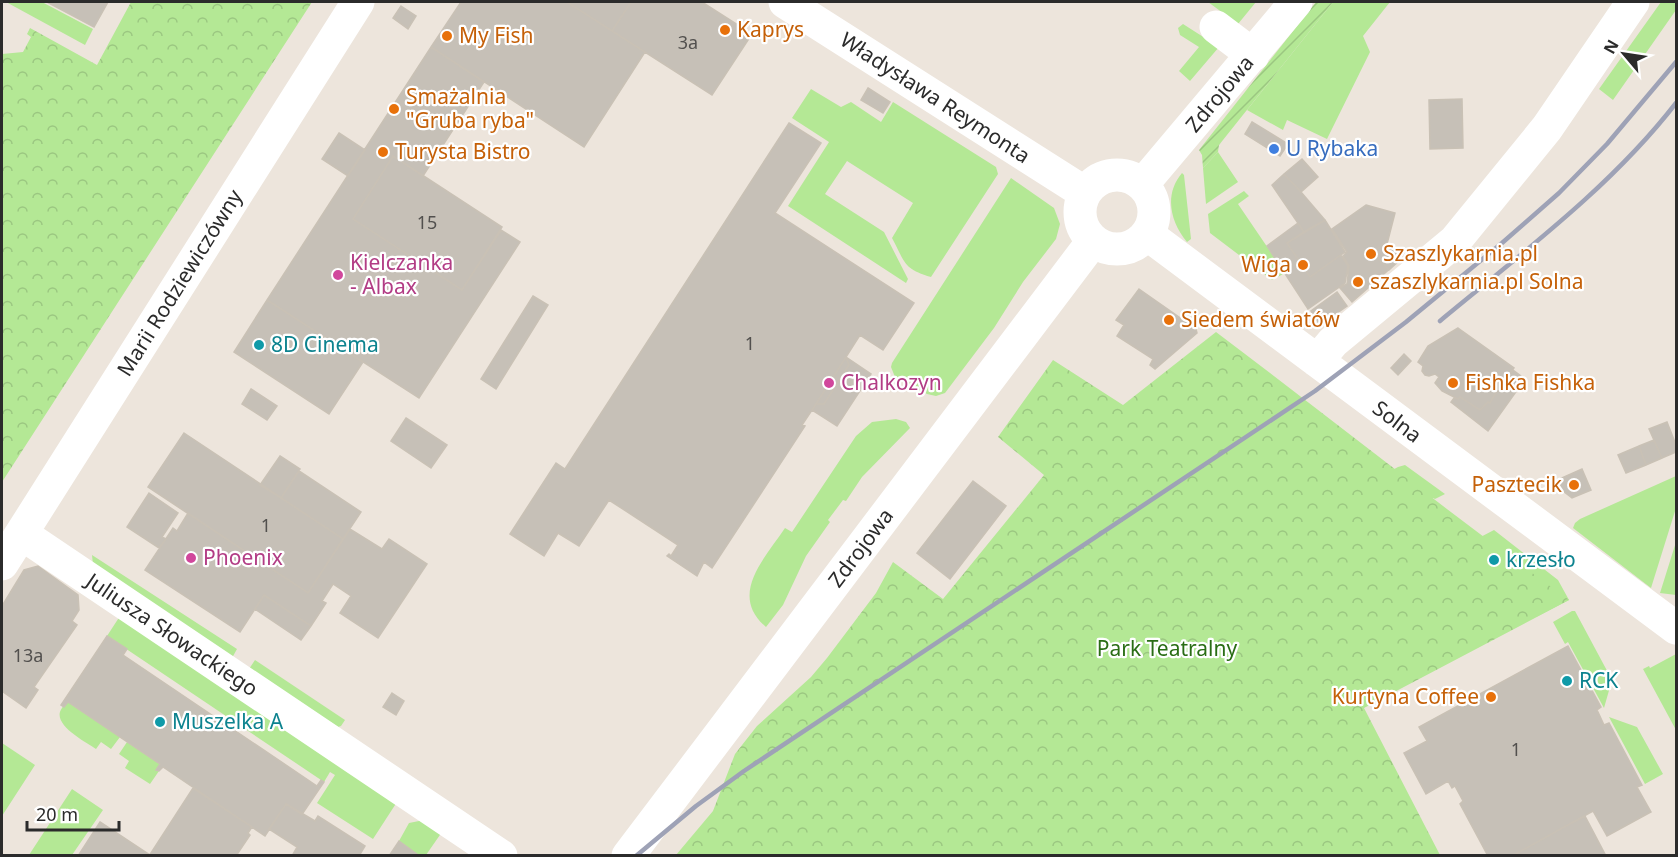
<svg xmlns="http://www.w3.org/2000/svg" width="1678" height="857" viewBox="0 0 1678 857" font-family="'Noto Sans',sans-serif">
<style>
.grass{fill:#b4e895}
.forest{fill:url(#forest-crowns)}
.garden{fill:url(#garden-furrows)}
.building{fill:#c6c0b7;stroke:#c9c1b5;stroke-width:1.5}
.lines{fill:none;stroke-linecap:round;stroke-linejoin:round}
.minor{stroke:#fff;stroke-width:33}
.rail{stroke:#9ea2b6;stroke-width:4.5}
.food-dot{fill:#e8710a;stroke:#fff;stroke-width:2}
.shop-dot{fill:#3f7fe0;stroke:#fff;stroke-width:2}
.hotel-dot{fill:#d1479c;stroke:#fff;stroke-width:2}
.culture-dot{fill:#0f9aa8;stroke:#fff;stroke-width:2}
.labels{text-anchor:middle;stroke-width:4.5;stroke-linejoin:round;paint-order:stroke}
.number-label{font-size:18px;fill:#52504e}
.food-label{font-size:21px;fill:#c56008;stroke:#fff;text-anchor:start}
.street-label{font-size:21px;fill:#2b2b2b;stroke:#fff}
.shop-label{font-size:21px;fill:#366cbe;stroke:#fff;text-anchor:start}
.hotel-label{font-size:21px;fill:#b23c85;stroke:#fff;text-anchor:start}
.culture-label{font-size:21px;fill:#0d838f;stroke:#fff;text-anchor:start}
.park-label{font-size:21px;fill:#2a6d15;stroke:#fff}
</style>
<defs>
<pattern id="forest-crowns" width="20" height="18" patternUnits="userSpaceOnUse" patternTransform="scale(1.5)"><rect width="20" height="18" fill="#b4e895"/><path d="M2 6a3 3 0 1 1 6 0M12 15a3 3 0 1 1 6 0" fill="none" stroke="#9bc781"/></pattern>
<pattern id="garden-furrows" width="10" height="10" patternUnits="userSpaceOnUse" patternTransform="scale(1.5)"><rect width="10" height="10" fill="#b4e895"/><path d="M-1 1l2-2M0 10L10 0M9 11l2-2" fill="none" stroke="#9bc781"/></pattern>
</defs>
<rect width="100%" height="100%" fill="#ede5dc"/>
<path class="grass" d="M 6,2 L 42,2 L 93,29 L 85,45 Z
M 1208,2 L 1256,2 L 1238,24 Z
M 1333,2 L 1390,2 L 1363,36 L 1370,52 L 1327,139 L 1287,120 L 1283,130 L 1247,110 Z
M 1661,2 L 1676,2 L 1676,10 L 1613,100 L 1599,89 Z
M 1183,24 L 1219,47 L 1190,81 L 1179,71 L 1199,47 L 1180,35 L 1178,28 Z
M 811,89 L 841,107 L 851,102 L 881,122 L 893,102 L 996,167 L 998,174 L 931,277 C 903,269 905,262 892,238 L 913,203 L 847,161 L 825,194 L 884,232 L 908,279 L 906,283 L 788,206 L 829,142 L 792,118 Z
M 1218,152 L 1238,182 L 1206,204 L 1203,168 Z
M 1182,173 L 1184,175 L 1191,239 L 1187,242 C 1170,222 1164,194 1182,173 Z
M 1011,178 L 1054,208 L 1060,224 L 1056,239 L 1023,282 L 994,328 L 945,393 L 936,396 L 927,394 L 895,377 L 891,367 L 892,363 Z
M 1244,191 L 1249,196 L 1238,204 L 1285,273 L 1272,280 L 1210,233 L 1208,214 Z
M 896,419 L 906,422 L 910,428 L 862,477 L 846,501 L 843,500 L 828,520 L 830,522 L 806,556 L 783,605 L 766,627 C 728,595 765,558 785,528 L 792,532 L 856,436 L 872,422 Z
M 1405,465 L 1445,494 L 1435,499 L 1433,498 L 1393,519 L 1372,481 L 1398,467 Z
M 1676,476 L 1676,508 L 1651,588 L 1573,528 L 1575,523 L 1580,519 Z
M 1494,530 L 1558,580 L 1569,600 L 1536,617 L 1423,567 Z
M 1676,542 L 1676,595 L 1660,593 Z
M 92,555 L 237,649 L 232,658 L 93,565 Z
M 1572,611 L 1575,611 L 1612,680 L 1604,708 L 1568,642 L 1565,644 L 1553,622 Z
M 120,616 L 397,802 L 373,839 L 317,803 L 335,775 L 330,772 L 324,782 L 107,636 Z
M 1676,654 L 1676,730 L 1643,669 L 1649,666 L 1650,668 Z
M 255,660 L 345,720 L 341,726 L 338,727 L 249,669 Z
M 68,702 L 120,737 L 111,749 L 101,742 L 96,749 C 86,742 50,724 62,708 C 63,705 66,704 68,702 Z
M 1609,717 L 1637,727 L 1663,774 L 1645,784 Z
M 127,742 L 160,764 L 156,770 L 159,771 L 150,784 L 125,768 L 129,761 L 119,754 Z
M 2,743 L 35,765 L 2,816 Z
M 72,789 L 103,810 L 72,855 L 29,855 Z
M 424,820 L 442,832 L 426,855 L 418,855 L 399,841 L 409,823 Z"/>
<path class="forest" d="M 131,2 L 312,2 L 2,482 L 2,54 L 23,52 L 31,37 L 27,34 L 30,28 L 97,65 Z
M 1216,332 C 1334,421 1449,513 1569,600 L 1364,708 L 1440,855 L 676,855 L 713,811 L 735,754 L 757,726 L 811,677 L 827,658 L 876,593 L 893,562 L 943,599 L 1044,475 L 998,437 L 1053,360 L 1123,405 Z"/>
<path class="garden" d="M 1316,2 L 1333,2 L 1219,145 L 1218,152 L 1203,168 L 1202,155 L 1199,150 Z"/>
<path class="building" d="M 47,2 L 108,2 L 94,27 Z
M 461,2 L 567,2 L 645,52 L 584,147 L 431,47 Z
M 567,2 L 631,2 L 612,31 Z
M 631,2 L 702,2 L 752,34 L 712,95 L 612,31 Z
M 401,6 L 416,16 L 408,29 L 393,18 Z
M 431,47 L 484,82 L 423,176 L 393,156 L 353,219 L 462,290 L 501,230 L 520,242 L 419,398 L 267,300 Z
M 868,88 L 890,102 L 883,113 L 861,100 Z
M 1462,99 L 1463,148 L 1430,149 L 1429,100 Z
M 1252,122 L 1288,144 L 1280,156 L 1245,134 Z
M 789,123 L 821,143 L 775,213 L 914,303 L 883,350 L 860,335 L 846,357 L 849,365 L 824,404 L 816,404 L 802,425 L 805,426 L 712,568 L 704,562 L 697,576 L 667,556 L 669,554 L 671,556 L 678,545 L 609,500 L 579,546 L 558,533 L 544,556 L 510,534 L 556,463 L 565,469 Z
M 339,133 L 365,150 L 348,176 L 322,159 Z
M 393,156 L 502,227 L 462,290 L 353,219 Z
M 1302,159 L 1318,177 L 1301,192 L 1284,174 Z
M 1284,174 L 1301,192 L 1325,220 L 1304,232 L 1272,185 Z
M 1366,205 L 1395,213 L 1387,244 L 1401,259 L 1352,302 L 1340,288 L 1347,284 L 1349,266 L 1343,256 L 1347,252 L 1332,229 Z
M 1325,220 L 1345,252 L 1310,277 L 1287,243 Z
M 1298,223 L 1304,232 L 1287,243 L 1310,277 L 1341,255 L 1348,266 L 1345,283 L 1308,309 L 1267,246 Z
M 1385,242 L 1401,259 L 1389,270 L 1373,253 Z
M 1139,289 L 1196,329 L 1197,333 L 1155,369 L 1150,365 L 1153,359 L 1117,336 L 1124,325 L 1116,320 Z
M 1337,292 L 1347,306 L 1320,325 L 1311,311 Z
M 533,296 L 548,305 L 496,389 L 481,379 Z
M 267,300 L 363,362 L 329,414 L 234,352 Z
M 1458,328 L 1514,368 L 1500,386 L 1490,403 L 1488,402 L 1480,410 L 1460,397 L 1458,399 L 1442,391 L 1435,383 L 1439,377 L 1435,374 L 1429,376 L 1425,375 L 1422,371 L 1423,366 L 1418,362 L 1428,346 Z
M 1404,354 L 1411,361 L 1398,375 L 1391,368 Z
M 846,357 L 871,374 L 837,426 L 812,410 Z
M 1513,370 L 1525,379 L 1488,431 L 1451,402 L 1454,398 L 1458,399 L 1460,397 L 1480,410 L 1488,402 L 1490,403 L 1497,390 Z
M 251,389 L 277,406 L 267,420 L 242,404 Z
M 406,418 L 447,445 L 431,468 L 391,441 Z
M 1667,422 L 1676,445 L 1676,452 L 1662,458 L 1649,429 Z
M 184,433 L 343,539 L 308,593 L 148,487 Z
M 1654,440 L 1662,458 L 1646,465 L 1639,446 Z
M 1639,446 L 1646,465 L 1626,473 L 1618,455 Z
M 280,456 L 300,469 L 281,498 L 260,485 Z
M 1582,469 L 1591,490 L 1572,498 L 1563,491 L 1557,480 Z
M 299,471 L 361,512 L 343,539 L 281,498 Z
M 973,481 L 1006,506 L 950,579 L 917,553 Z
M 149,493 L 178,513 L 162,537 L 166,539 L 159,548 L 127,527 Z
M 188,513 L 308,593 L 350,529 L 382,549 L 389,539 L 427,564 L 378,638 L 340,613 L 351,596 L 333,584 L 322,601 L 326,603 L 311,626 L 264,595 L 240,632 L 145,570 L 173,528 L 177,531 Z
M 38,566 L 78,595 L 79,610 L 72,621 L 77,625 L 34,687 L 38,690 L 26,708 L 2,691 L 2,606 L 24,570 Z
M 264,595 L 311,626 L 301,640 L 255,609 Z
M 107,636 L 127,649 L 123,655 L 317,786 L 321,780 L 324,782 L 303,813 L 301,814 L 286,804 L 265,836 L 163,767 L 159,771 L 156,770 L 160,764 L 68,702 L 64,707 L 61,705 Z
M 1568,646 L 1601,707 L 1597,710 L 1598,712 L 1604,725 L 1609,723 L 1642,785 L 1637,787 L 1651,812 L 1607,836 L 1593,811 L 1512,856 L 1488,856 L 1460,804 L 1463,801 L 1455,786 L 1452,788 L 1448,781 L 1426,794 L 1404,753 L 1427,741 L 1419,727 Z
M 392,693 L 404,701 L 396,715 L 383,707 Z
M 193,788 L 252,827 L 248,833 L 250,835 L 236,856 L 149,856 Z
M 286,804 L 315,821 L 318,816 L 365,846 L 359,856 L 292,856 L 297,847 L 269,829 Z
M 1585,816 L 1606,856 L 1512,856 L 1564,827 Z
M 100,822 L 150,855 L 78,856 Z
M 100,822 L 150,855 L 78,856 Z
M 399,841 L 418,855 L 418,856 L 389,856 Z"/>
<g class="lines">
<path class="minor" d="M 785,2 L 1085,193
M 1216,27 L 1253,55
M1080 212a37 37 0 1 1 74 0a37 37 0 1 1-74 0Z
M 1142,185 L 1296,2
M 1147,234 L 1676,628
M 1317,361 L 1333,342 L 1455,241 L 1547,128 L 1633,2
M 22,534 L 501,856
M 2,564 L 358,2
M 628,856 L 1093,241"/>
<path class="rail" d="M 1440,321 C 1522,253 1611,187 1676,103
M 636,856 L 696,806 L 744,771 L 1315,391 L 1406,322 L 1502,243 L 1559,193 L 1607,144 L 1676,62"/>
</g>
<g class="food-dot">
<circle cx="725" cy="30" r="6"/>
<circle cx="447" cy="36" r="6"/>
<circle cx="394" cy="109" r="6"/>
<circle cx="383" cy="152" r="6"/>
<circle cx="1371" cy="254" r="6"/>
<circle cx="1303" cy="265" r="6"/>
<circle cx="1358" cy="282" r="6"/>
<circle cx="1169" cy="320" r="6"/>
<circle cx="1453" cy="383" r="6"/>
<circle cx="1574" cy="485" r="6"/>
<circle cx="1491" cy="697" r="6"/>
</g>
<circle class="shop-dot" cx="1274" cy="149" r="6"/>
<g class="hotel-dot">
<circle cx="338" cy="275" r="6"/>
<circle cx="829" cy="383" r="6"/>
<circle cx="191" cy="558" r="6"/>
</g>
<g class="culture-dot">
<circle cx="259" cy="345" r="6"/>
<circle cx="1494" cy="560" r="6"/>
<circle cx="1567" cy="681" r="6"/>
<circle cx="160" cy="722" r="6"/>
</g>
<g class="labels">
<g class="number-label">
<text x="688" y="49">3a</text>
<text x="427" y="229">15</text>
<text x="750" y="350">1</text>
<text x="266" y="532">1</text>
<text x="28" y="662">13a</text>
<text x="1516" y="756">1</text>
</g>
<g class="food-label">
<text x="737" y="37">Kaprys</text>
<text x="459" y="43">My Fish</text>
<text x="406" y="104">Smażalnia<tspan x="406" dy="24">"Gruba ryba"</tspan></text>
<text x="395" y="159">Turysta Bistro</text>
<text x="1383" y="261">Szaszlykarnia.pl</text>
<text x="1291" y="272" text-anchor="end">Wiga</text>
<text x="1370" y="289">szaszlykarnia.pl Solna</text>
<text x="1181" y="327">Siedem światów</text>
<text x="1465" y="390">Fishka Fishka</text>
<text x="1562" y="492" text-anchor="end">Pasztecik</text>
<text x="1479" y="704" text-anchor="end">Kurtyna Coffee</text>
</g>
<g class="street-label">
<text transform="translate(1220 94) rotate(-50)" y="7">Zdrojowa</text>
<text transform="translate(935 98) rotate(33)" y="7">Władysława Reymonta</text>
<text transform="translate(180 283) rotate(-58)" y="7">Marii Rodziewiczówny</text>
<text transform="translate(1397 422) rotate(37)" y="7">Solna</text>
<text transform="translate(861 548) rotate(-53)" y="7">Zdrojowa</text>
<text transform="translate(172 635) rotate(34)" y="7">Juliusza Słowackiego</text>
</g>
<g class="shop-label">
<text x="1286" y="156">U Rybaka</text>
</g>
<g class="hotel-label">
<text x="350" y="270">Kielczanka<tspan x="350" dy="24">- Albax</tspan></text>
<text x="841" y="390">Chalkozyn</text>
<text x="203" y="565">Phoenix</text>
</g>
<g class="culture-label">
<text x="271" y="352">8D Cinema</text>
<text x="1506" y="567">krzesło</text>
<text x="1579" y="688">RCK</text>
<text x="172" y="729">Muszelka A</text>
</g>
<g class="park-label">
<text x="1167" y="656">Park Teatralny</text>
</g>
</g>
<rect width="1678" height="857" fill="none" stroke="#2b2b2b" stroke-width="6"/>
<g transform="translate(1624 54) rotate(299)" stroke="#ffffff" stroke-width="4.5" paint-order="stroke">
<path d="M0-4.5L10 22L0 15L-10 22Z" fill="#2b2b2b"/>
<text y="-9" font-size="16" font-weight="bold" text-anchor="middle" fill="#2b2b2b">N</text>
</g>
<path d="M27 821v9h92v-9" fill="none" stroke="#2b2b2b" stroke-width="3"/>
<text x="36" y="821" font-size="18" fill="#2b2b2b" stroke="#ffffff" stroke-width="4.5" paint-order="stroke">20 m</text>
</svg>
